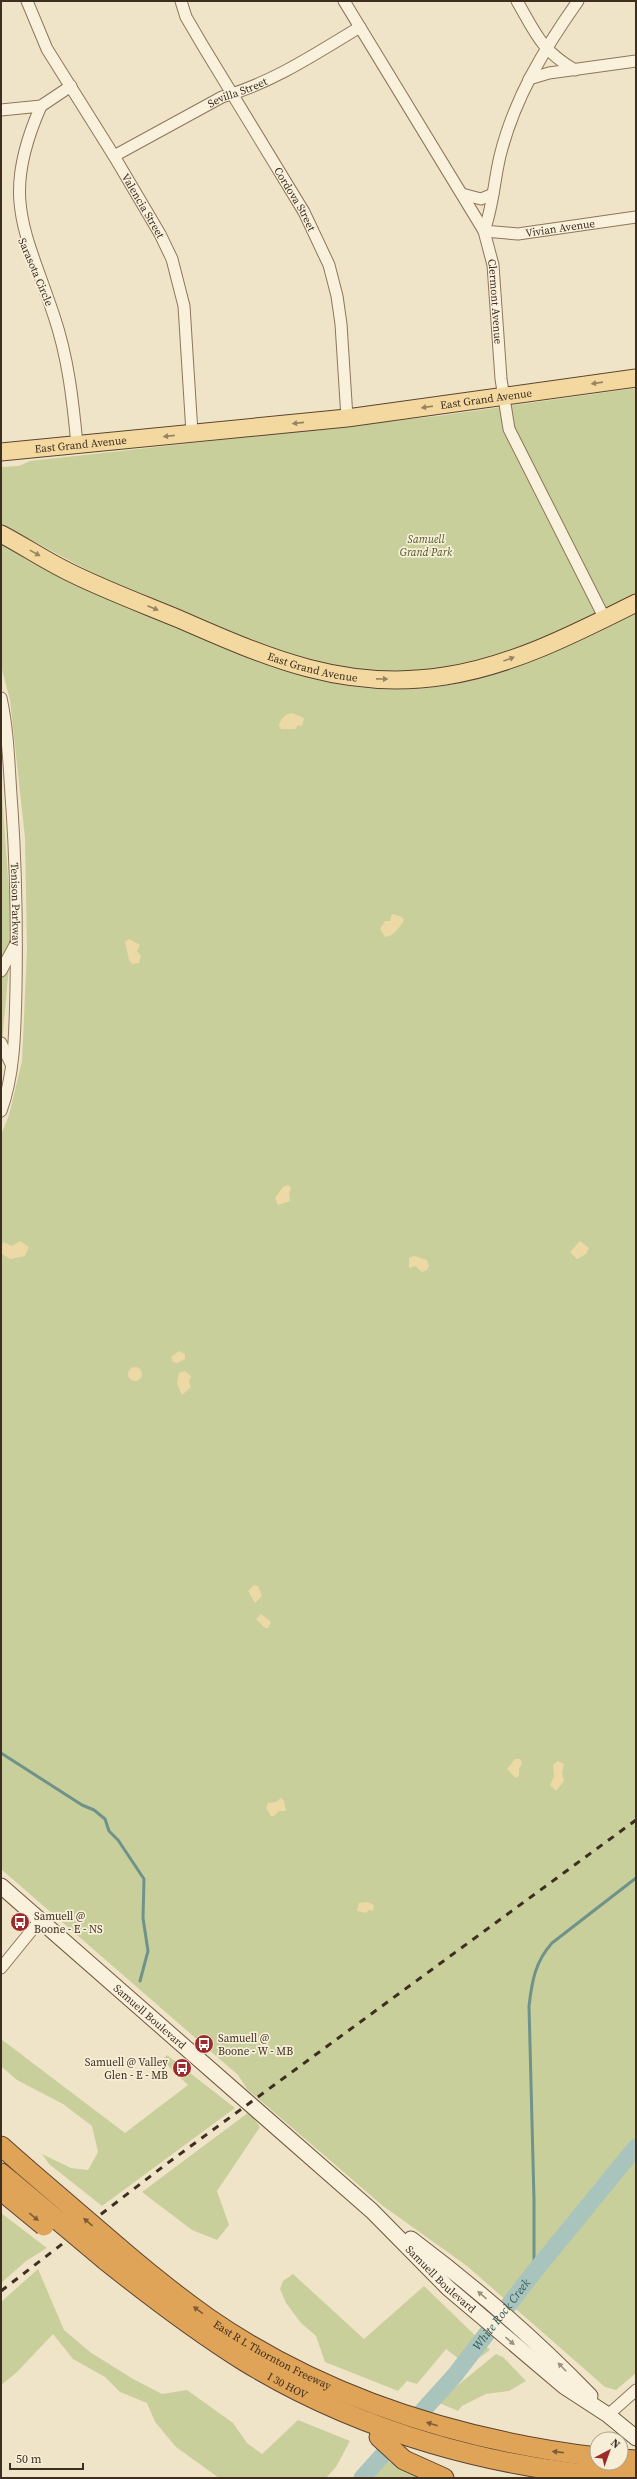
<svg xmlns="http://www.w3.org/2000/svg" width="637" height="2479" viewBox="0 0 637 2479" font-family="'Source Serif 4',serif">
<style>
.green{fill:#c9cf9b}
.sand{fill:#ecd9a5}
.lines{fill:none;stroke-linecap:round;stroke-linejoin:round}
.stream{stroke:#6f938a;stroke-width:3}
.river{stroke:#a9c4bc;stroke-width:17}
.minor-casing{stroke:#8d765c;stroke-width:13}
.secondary-casing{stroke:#6f573f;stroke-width:17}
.primary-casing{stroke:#5b4430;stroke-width:19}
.motorway-casing{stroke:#5b4430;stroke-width:21}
.minor{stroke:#faf1dc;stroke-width:11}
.secondary{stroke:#faf1dc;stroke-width:15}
.primary{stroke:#f3d9a0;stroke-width:17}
.motorway{stroke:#e0a458;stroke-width:19}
.rail{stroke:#3d2e20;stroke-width:3;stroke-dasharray:7 7;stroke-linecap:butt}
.motorway-bridge-casing{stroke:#5b4430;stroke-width:21;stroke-linecap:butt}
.motorway-bridge{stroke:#e0a458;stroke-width:19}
.oneway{fill:#988460}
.oneway2{fill:#7e5d36}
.oneway3{fill:#9c907e}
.labels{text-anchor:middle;stroke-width:3.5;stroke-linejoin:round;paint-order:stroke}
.street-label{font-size:11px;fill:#3d2e20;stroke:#f7eed8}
.park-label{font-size:11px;font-style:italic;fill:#4d5a26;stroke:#f7eed8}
.poi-label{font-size:11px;fill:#3d2e20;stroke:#f7eed8;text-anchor:start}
.water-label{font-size:12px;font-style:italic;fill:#2f5d5a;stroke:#f7eed8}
</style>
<rect width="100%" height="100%" fill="#f0e4c8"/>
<path class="green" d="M 636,388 L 636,595 L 534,645 L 491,661 L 416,673 L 352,671 L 298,659 L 106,580 L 1,524 L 1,467 L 19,466 L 30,461 L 438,416 Z
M 1,541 L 296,673 C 311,677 327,682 343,685 C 455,704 539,660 636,613 L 636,2373 L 616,2390 L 605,2387 L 467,2266 L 383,2206 L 247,2089 L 238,2075 L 1,1869 L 1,1135 L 9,1115 L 22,1061 L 27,950 L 25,838 L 10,700 L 1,666 Z
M 1,780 L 12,933 L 1,1054 Z
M 1,2039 L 125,2133 L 188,2085 L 162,2060 L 167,2055 L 235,2108 L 102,2206 L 49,2164 L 42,2154 L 71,2168 L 88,2170 L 98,2152 L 92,2126 L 63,2104 L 17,2080 L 1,2066 Z
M 249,2112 L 260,2127 L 217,2191 L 229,2225 L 217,2240 L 192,2230 L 142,2192 Z
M 1,2213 L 47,2248 L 26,2261 L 1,2283 Z
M 38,2269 L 64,2330 L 90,2352 L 133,2379 L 162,2394 L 187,2390 L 233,2423 L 247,2443 L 262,2454 L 298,2420 L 350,2441 L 336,2467 L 326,2478 L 219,2478 L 176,2447 L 155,2422 L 147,2403 L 120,2392 L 105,2377 L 73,2359 L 53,2334 L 16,2373 L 1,2385 L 1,2302 Z
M 293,2274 L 364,2339 L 424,2286 L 490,2350 L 468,2366 L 446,2349 L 417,2384 L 407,2381 L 398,2391 L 325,2362 L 316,2336 L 301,2323 L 286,2303 L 280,2289 L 283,2281 Z
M 496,2354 L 503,2357 L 526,2381 L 509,2391 L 486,2394 L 462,2406 L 458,2411 L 437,2402 Z
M 388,2461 L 421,2478 L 373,2478 Z"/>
<path class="sand" d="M 292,713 L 304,718 L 302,726 L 298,725 L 295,729 L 281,729 L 279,726 C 280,719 285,714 292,713 Z
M 392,914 L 402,917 L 404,920 C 400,927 394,936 385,937 L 380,929 L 385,921 L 390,921 Z
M 129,939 L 140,945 L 137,951 L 141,956 L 139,963 L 132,964 L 129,960 L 125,942 Z
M 288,1185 L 291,1188 L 289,1194 L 290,1201 L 278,1205 L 275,1198 L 283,1187 Z
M 20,1241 L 29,1247 L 25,1256 L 10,1259 L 1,1253 L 3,1242 L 12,1246 Z
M 580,1241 L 589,1248 L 586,1254 L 577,1259 L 570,1252 Z
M 414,1256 L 427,1260 L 429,1266 L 427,1270 L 422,1272 L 415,1266 L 409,1268 L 409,1258 Z
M 179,1351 L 185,1354 L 185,1359 L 177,1363 L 173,1362 L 171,1357 Z
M128 1374a7 7 0 1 1 14 0a7 7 0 1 1-14 0Z
M 185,1371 L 191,1376 L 189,1382 L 191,1387 L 182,1395 L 177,1383 L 179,1373 Z
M 254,1585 L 258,1586 L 262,1596 L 255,1603 L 248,1591 Z
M 261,1614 L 271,1622 L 268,1628 L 265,1628 L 256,1619 Z
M 515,1759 L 520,1759 L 522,1763 L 519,1769 L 519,1776 L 516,1778 L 507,1769 Z
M 558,1761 L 564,1764 L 562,1773 L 564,1781 L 556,1791 L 550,1785 L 554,1776 L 553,1765 Z
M 281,1798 L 284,1801 L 286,1811 L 279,1811 L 274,1816 L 271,1816 L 266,1808 L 268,1803 L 276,1802 Z
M 367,1902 L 374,1905 L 373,1911 L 369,1910 L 366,1913 L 357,1911 L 359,1903 Z"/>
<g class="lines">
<path class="stream" d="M 1,1753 L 82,1805 L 94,1810 L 105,1819 L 109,1831 L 118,1840 L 144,1879 L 143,1918 L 148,1951 L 140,1981
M 534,2272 L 534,2199 L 529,2006 C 532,1981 535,1962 552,1943 L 636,1878"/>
<path class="river" id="s1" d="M 362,2478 L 455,2375 L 534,2272 L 636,2147"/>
<defs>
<g id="minor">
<path id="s2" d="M 27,1 L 47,49 L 114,156 L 160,234 L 172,259 L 184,306 L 192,433"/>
<path id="s3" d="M 181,1 L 186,17 L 203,46 L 304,212 L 329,265 L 337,296 L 341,324 L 347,418"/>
<path id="s4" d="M 344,1 L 484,231 L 493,265 L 501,379 L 509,429 L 605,619"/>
<path d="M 517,1 C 536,34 541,50 575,70"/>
<path id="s5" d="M 578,1 C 544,49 514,99 500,156 C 494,181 493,207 484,231 L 518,234 L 636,217"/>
<path d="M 529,79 L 549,73 L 636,61"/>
<path d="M 41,106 C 0,198 25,229 54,316 C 68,357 73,401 77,445"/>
<path d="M 1,110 L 41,106 L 71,86"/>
<path id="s6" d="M 114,156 L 222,97 C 272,83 317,53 360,27"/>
<path d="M 462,194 L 481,199 L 493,194"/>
<path id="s7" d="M 1,698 C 9,734 9,773 12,809 C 16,869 17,928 16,988 C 15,1028 15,1073 1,1111"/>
<path d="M 1,971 L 15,945"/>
<path d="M 1,1043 L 11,1064"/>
<path d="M 1,1968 L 40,1920"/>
<path d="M 608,2415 L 636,2390"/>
</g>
<g id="secondary">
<path id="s8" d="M 1,1886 L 372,2211 L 448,2288 L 565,2387 L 608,2415 L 636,2438"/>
<path d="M 411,2239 C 475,2287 534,2338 590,2396"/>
</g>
<g id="primary">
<path id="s9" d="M 1,452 L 347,418 L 636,378"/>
<path id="s10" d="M 1,534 C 24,546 46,561 69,572 C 105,590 143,604 179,619 C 268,658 346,692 445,676 C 512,666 576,633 636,603"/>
</g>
<g id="motorway">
<path d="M 1,2146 L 26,2168"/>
<path d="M 1,2173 L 12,2182"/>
<path id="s11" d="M 118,2247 C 147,2272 177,2296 208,2318 C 324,2398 459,2440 597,2457"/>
<path id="s12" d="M 105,2260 C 150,2296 196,2331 244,2361 C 360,2432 496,2470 631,2478"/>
<path d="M 379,2437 L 404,2460 L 444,2478"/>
<path d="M 621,2459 L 636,2460"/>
</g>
</defs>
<use href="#minor" class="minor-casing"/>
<use href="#secondary" class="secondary-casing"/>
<use href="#primary" class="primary-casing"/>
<use href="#motorway" class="motorway-casing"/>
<use href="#minor" class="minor"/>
<use href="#secondary" class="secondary"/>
<use href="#primary" class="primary"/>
<use href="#motorway" class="motorway"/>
<path class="rail" d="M 1,2291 L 165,2165 L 636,1820"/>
<defs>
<path id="motorway-bridge" d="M 26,2168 L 118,2247
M 12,2182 L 105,2260
M 4,2193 L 44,2226"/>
</defs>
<use href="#motorway-bridge" class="motorway-bridge-casing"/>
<use href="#motorway-bridge" class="motorway-bridge"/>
</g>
<defs><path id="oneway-solid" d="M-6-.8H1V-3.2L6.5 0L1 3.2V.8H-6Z"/></defs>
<g class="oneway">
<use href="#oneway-solid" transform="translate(597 383) rotate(172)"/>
<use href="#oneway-solid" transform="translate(427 407) rotate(172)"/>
<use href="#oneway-solid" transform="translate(298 423) rotate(174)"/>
<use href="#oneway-solid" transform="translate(169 436) rotate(174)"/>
<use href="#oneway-solid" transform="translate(35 553) rotate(29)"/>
<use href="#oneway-solid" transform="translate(153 608) rotate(23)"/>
<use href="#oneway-solid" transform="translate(509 659) rotate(-20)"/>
<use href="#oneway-solid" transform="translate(382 679) rotate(1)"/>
</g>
<g class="oneway2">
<use href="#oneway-solid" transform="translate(34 2217) rotate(39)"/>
<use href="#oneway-solid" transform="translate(88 2222) rotate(-139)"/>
<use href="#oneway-solid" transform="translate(198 2310) rotate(-144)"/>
<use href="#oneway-solid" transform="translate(432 2424) rotate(-163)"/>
<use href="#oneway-solid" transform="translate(558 2452) rotate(-173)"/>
</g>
<g class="oneway3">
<use href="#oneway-solid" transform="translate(482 2295) rotate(-139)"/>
<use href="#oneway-solid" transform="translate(510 2341) rotate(41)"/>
<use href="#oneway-solid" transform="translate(562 2367) rotate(-134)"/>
</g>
<defs>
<symbol id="bus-disc" viewBox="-11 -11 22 22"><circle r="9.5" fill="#9e2a2b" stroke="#f7eed8"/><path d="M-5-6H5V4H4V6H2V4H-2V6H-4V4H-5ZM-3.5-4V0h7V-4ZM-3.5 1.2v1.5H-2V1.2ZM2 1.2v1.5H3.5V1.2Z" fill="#fff"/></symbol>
</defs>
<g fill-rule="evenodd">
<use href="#bus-disc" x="9" y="1911" width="22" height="22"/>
<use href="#bus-disc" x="193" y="2033" width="22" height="22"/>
<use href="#bus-disc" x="171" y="2057" width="22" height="22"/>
</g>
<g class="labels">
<g class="street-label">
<text dy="4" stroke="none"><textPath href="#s6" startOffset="139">Sevilla Street</textPath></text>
<text dy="4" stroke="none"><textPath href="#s3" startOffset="229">Cordova Street</textPath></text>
<text dy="4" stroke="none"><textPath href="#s2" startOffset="236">Valencia Street</textPath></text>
<text dy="4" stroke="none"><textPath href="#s5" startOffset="328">Vivian Avenue</textPath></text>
<text transform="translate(36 272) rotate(67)" y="4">Sarasota Circle</text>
<text dy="4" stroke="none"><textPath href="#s4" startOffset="341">Clermont Avenue</textPath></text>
<text dy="4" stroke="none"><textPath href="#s9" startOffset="488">East Grand Avenue</textPath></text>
<text dy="4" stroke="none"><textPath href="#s9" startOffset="80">East Grand Avenue</textPath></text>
<text dy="4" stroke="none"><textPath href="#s10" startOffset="340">East Grand Avenue</textPath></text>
<text dy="4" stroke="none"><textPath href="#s7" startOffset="207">Tenison Parkway</textPath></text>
<text dy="4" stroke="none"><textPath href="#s8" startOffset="198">Samuell Boulevard</textPath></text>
<text dy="4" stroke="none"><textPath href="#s8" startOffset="590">Samuell Boulevard</textPath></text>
<text dy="4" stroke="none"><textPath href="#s11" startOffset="189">East R L Thornton Freeway</textPath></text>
<text dy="4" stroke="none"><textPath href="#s12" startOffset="222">I 30 HOV</textPath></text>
</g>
<g class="park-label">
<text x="426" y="543">Samuell<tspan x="426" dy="13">Grand Park</tspan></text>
</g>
<g class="poi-label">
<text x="34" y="1920">Samuell @<tspan x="34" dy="13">Boone - E - NS</tspan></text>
<text x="218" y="2042">Samuell @<tspan x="218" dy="13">Boone - W - MB</tspan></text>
<text x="168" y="2066" text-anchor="end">Samuell @ Valley<tspan x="168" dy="13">Glen - E - MB</tspan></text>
</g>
<g class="water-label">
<text dy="4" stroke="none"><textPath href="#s1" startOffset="215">White Rock Creek</textPath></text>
</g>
</g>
<rect width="637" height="2479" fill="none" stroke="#3d2e20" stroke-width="4"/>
<g transform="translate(609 2451) rotate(41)"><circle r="19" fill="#f7eed8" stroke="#ada18e"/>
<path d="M0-3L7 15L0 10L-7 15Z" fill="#9e2a2b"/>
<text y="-6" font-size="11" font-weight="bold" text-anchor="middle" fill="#3d2e20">N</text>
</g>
<path d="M10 2463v6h73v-6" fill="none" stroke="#3d2e20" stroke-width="2"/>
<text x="16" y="2463" font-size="12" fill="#3d2e20" stroke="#f7eed8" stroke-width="3" paint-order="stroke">50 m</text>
</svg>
